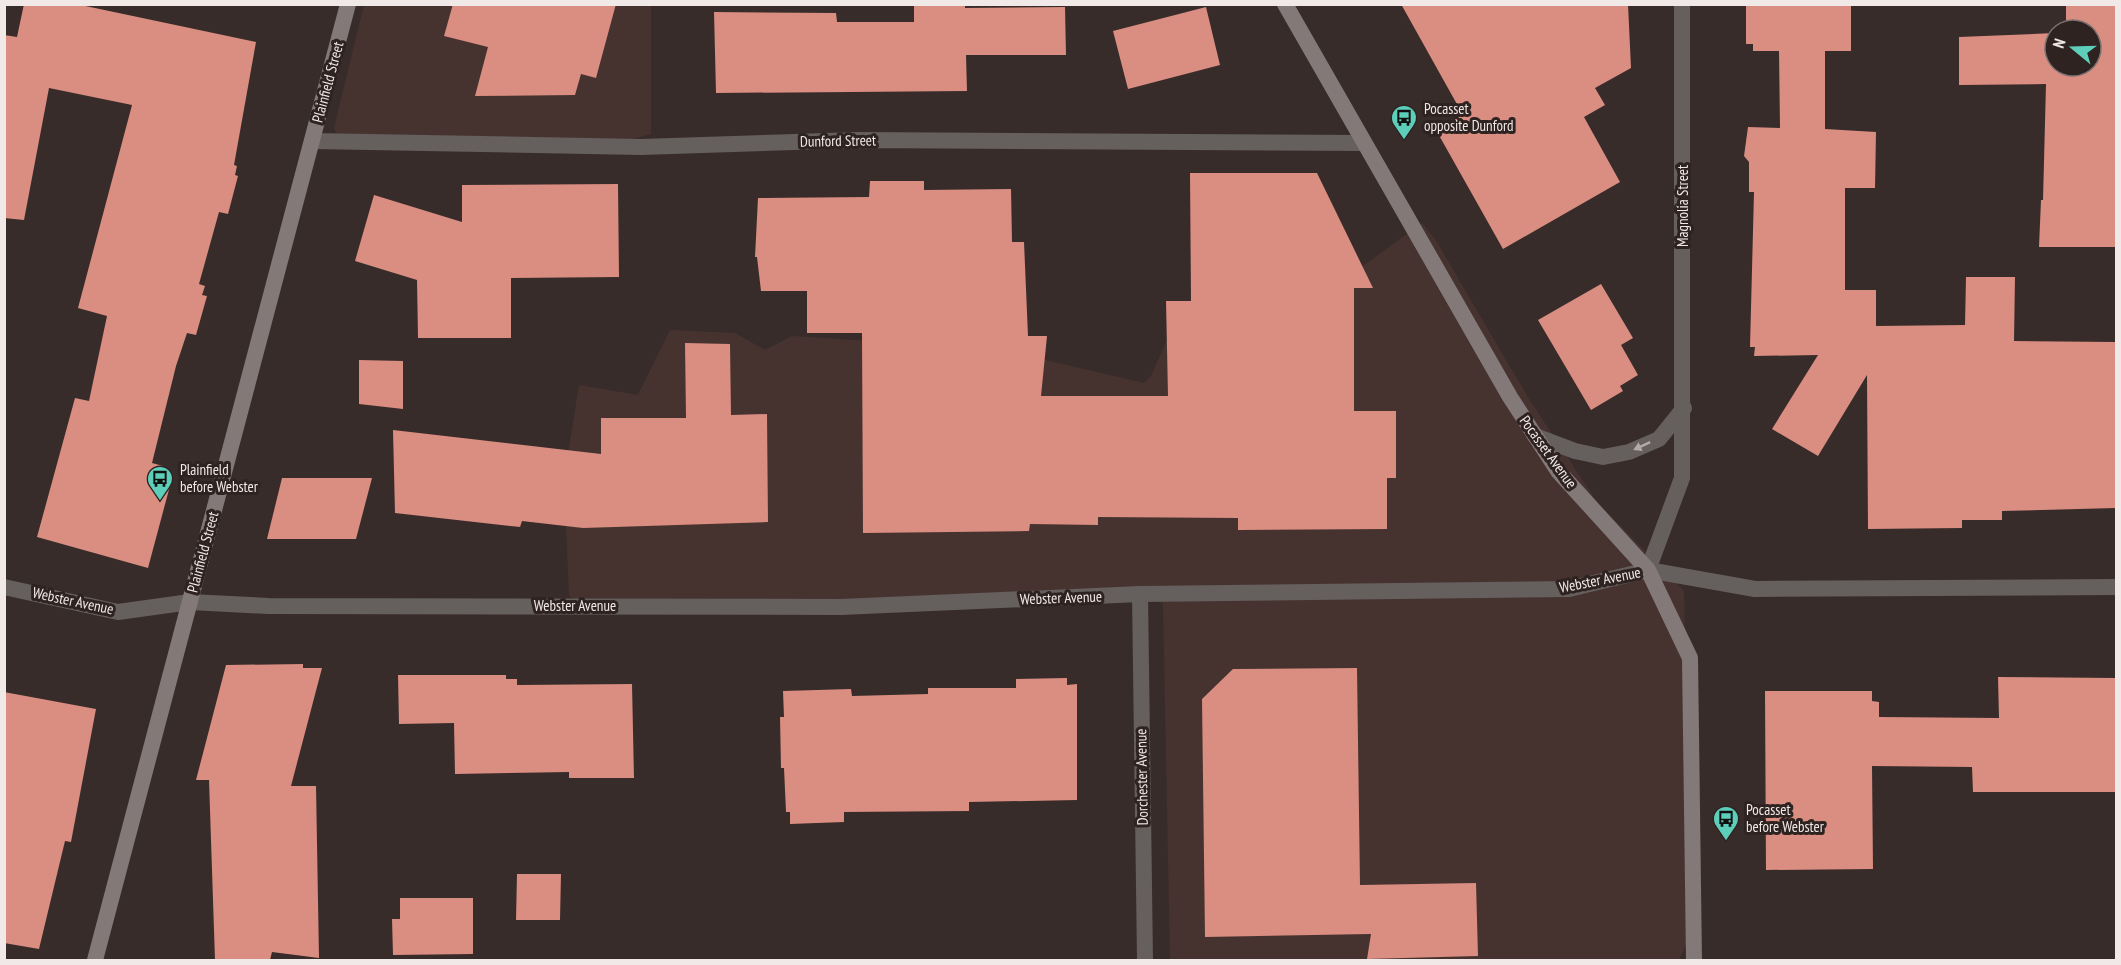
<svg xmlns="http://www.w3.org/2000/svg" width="2121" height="965" viewBox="0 0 2121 965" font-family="'PT Sans Narrow',sans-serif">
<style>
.built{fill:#46332f}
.building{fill:#da8d81}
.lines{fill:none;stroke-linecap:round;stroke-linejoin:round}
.minor{stroke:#655f5e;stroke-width:16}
.tertiary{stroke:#655f5e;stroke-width:16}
.secondary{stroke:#837978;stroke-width:16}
.oneway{fill:#b2aba9}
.labels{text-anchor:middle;stroke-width:6;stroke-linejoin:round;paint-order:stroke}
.street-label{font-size:15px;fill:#f1e9e7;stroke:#2e2320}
.poi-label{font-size:15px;fill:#f1e9e7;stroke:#2e2320;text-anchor:start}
</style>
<rect width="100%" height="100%" fill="#382c2a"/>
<path class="built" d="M 364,5 L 651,5 L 651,134 L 629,140 L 340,142 L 334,128 Z
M 1422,223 L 1435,239 L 1529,399 L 1597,502 L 1684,591 L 1690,936 L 1679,960 L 1170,960 L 1163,603 L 1143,596 L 579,606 L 569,595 L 564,479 L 579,385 L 638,395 L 670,330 L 735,333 L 765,350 L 792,336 L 950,346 L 1045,360 L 1144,383 L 1151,376 L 1177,317 L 1322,296 Z"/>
<path class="building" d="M 24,4 L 76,4 L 256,42 L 234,165 L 237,166 L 235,175 L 238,176 L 228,214 L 219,212 L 199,284 L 205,286 L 202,295 L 207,296 L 196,335 L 187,333 L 176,366 L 152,463 L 163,466 L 160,479 L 171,482 L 148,568 L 37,537 L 75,398 L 89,401 L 107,316 L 78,308 L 132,105 L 49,88 L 24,220 L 4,218 L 4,35 L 17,37 Z
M 453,4 L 616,4 L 596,78 L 581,74 L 575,95 L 475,96 L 488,47 L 444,36 Z
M 1401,4 L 1628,4 L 1631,68 L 1595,88 L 1605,105 L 1584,117 L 1620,182 L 1503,249 L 1436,130 L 1463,115 Z
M 1746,4 L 1851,4 L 1851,51 L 1825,51 L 1825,129 L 1876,132 L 1875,188 L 1845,188 L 1845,290 L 1876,290 L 1876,326 L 1965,325 L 1966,277 L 2015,277 L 2014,341 L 2116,342 L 2116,508 L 2002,511 L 2002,520 L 1962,520 L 1962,528 L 1868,529 L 1867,375 L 1818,456 L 1772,429 L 1818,355 L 1754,356 L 1755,347 L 1750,347 L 1754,192 L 1749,192 L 1749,162 L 1744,156 L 1748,127 L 1780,128 L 1779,51 L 1753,51 L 1753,44 L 1746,44 Z
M 2066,4 L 2116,4 L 2116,247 L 2039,247 L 2041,200 L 2043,200 L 2046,84 L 1959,85 L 1959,37 L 2055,33 L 2055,66 L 2091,66 L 2091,30 L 2066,30 Z
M 914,5 L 965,5 L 965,8 L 1065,7 L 1066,55 L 966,55 L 967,91 L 716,93 L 714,12 L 836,13 L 837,22 L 914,22 Z
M 1206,7 L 1220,65 L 1128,89 L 1113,31 Z
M 1190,173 L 1317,173 L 1373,288 L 1354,288 L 1354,411 L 1396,411 L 1396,478 L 1387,478 L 1387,529 L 1238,530 L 1238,518 L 1098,517 L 1098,525 L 1030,524 L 1029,531 L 863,533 L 862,333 L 807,333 L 807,291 L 761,291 L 757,257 L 755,257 L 758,198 L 869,197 L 870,181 L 924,181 L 924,190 L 1011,189 L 1012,242 L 1024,242 L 1028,336 L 1047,336 L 1041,396 L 1168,396 L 1166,301 L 1191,301 Z
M 618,184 L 619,277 L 511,278 L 511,338 L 418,338 L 417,280 L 355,261 L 374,195 L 462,222 L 462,185 Z
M 1601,284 L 1633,338 L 1621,345 L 1638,375 L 1620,386 L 1623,391 L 1591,410 L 1538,320 Z
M 685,343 L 730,344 L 731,415 L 767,414 L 768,522 L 583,528 L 522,521 L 520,527 L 395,513 L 393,430 L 601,454 L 601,418 L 686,418 Z
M 359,360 L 403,361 L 403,409 L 359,404 Z
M 282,478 L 372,478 L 356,539 L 267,539 Z
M 303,664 L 303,668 L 322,668 L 291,786 L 316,786 L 319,958 L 272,952 L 270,960 L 215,960 L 209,780 L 196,780 L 226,665 Z
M 1357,668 L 1360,885 L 1476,883 L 1478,956 L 1367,959 L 1371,934 L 1205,937 L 1202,699 L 1233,669 Z
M 398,675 L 506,675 L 506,679 L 517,679 L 517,685 L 632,684 L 634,778 L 569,778 L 569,772 L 455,774 L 454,723 L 399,724 Z
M 1998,677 L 2116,678 L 2116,792 L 1973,792 L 1972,767 L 1872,766 L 1873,869 L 1766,870 L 1765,691 L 1872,691 L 1872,701 L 1879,702 L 1879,717 L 1999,718 Z
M 1067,678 L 1067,685 L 1077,684 L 1077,800 L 969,802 L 969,811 L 844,812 L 844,822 L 790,824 L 790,812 L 786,812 L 784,768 L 781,768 L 780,717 L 784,717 L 783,691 L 851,689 L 852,696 L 928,694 L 928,688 L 1016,688 L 1016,679 Z
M 4,692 L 96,709 L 71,842 L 65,841 L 39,949 L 4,943 Z
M 517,874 L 561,874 L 560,920 L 516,920 Z
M 400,898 L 473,898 L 473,954 L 393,955 L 392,919 L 400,919 Z"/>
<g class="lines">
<path class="minor" d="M 312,141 L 641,147 L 859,140 L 1364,143
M 1535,436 L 1575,451 L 1603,457 L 1629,452 L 1659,439 L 1684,408
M 1648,570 L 1682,478 L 1682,4
M 4,587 L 118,612 L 190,602
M 1140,594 L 1145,960"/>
<path class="tertiary" d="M 190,602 L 268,606 L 841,607 L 1140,594 L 1569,589 L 1648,570 L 1755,589 L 2116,587"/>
<path class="secondary" d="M 1285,4 L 1510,397 L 1558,471 L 1648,570 L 1690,658 L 1694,960
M 95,960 L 348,4"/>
</g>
<defs><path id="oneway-solid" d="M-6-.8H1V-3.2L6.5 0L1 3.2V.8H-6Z" transform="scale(1.5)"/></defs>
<use class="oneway" href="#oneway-solid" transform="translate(1642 446) rotate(155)"/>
<defs>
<symbol id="bus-pin" viewBox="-11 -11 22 30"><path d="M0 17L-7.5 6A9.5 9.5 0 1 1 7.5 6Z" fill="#5dceb9" stroke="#2e2320"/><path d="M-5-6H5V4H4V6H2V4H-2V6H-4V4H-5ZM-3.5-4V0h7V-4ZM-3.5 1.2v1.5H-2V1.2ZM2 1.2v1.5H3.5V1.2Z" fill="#111"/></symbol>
</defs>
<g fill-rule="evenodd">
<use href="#bus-pin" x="1389" y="103" width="30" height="40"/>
<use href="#bus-pin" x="145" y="464" width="30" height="40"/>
<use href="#bus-pin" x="1711" y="804" width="30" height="40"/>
</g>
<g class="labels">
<g class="street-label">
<text transform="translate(328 82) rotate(-75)" y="5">Plainfield Street</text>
<text transform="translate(838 141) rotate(-1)" y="5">Dunford Street</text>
<text transform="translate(1683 206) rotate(-90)" y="5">Magnolia Street</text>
<text transform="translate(1548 452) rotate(54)" y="5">Pocasset Avenue</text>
<text transform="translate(203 552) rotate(-75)" y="5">Plainfield Street</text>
<text transform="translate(1600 580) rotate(-11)" y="5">Webster Avenue</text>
<text transform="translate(1061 598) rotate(-2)" y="5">Webster Avenue</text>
<text transform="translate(73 601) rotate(12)" y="5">Webster Avenue</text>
<text x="575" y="611">Webster Avenue</text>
<text transform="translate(1142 777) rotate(-91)" y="5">Dorchester Avenue</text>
</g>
<g class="poi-label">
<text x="1424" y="114">Pocasset<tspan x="1424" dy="17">opposite Dunford</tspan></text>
<text x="180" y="475">Plainfield<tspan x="180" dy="17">before Webster</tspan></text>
<text x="1746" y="815">Pocasset<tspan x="1746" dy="17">before Webster</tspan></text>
</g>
</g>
<rect width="2121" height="965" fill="none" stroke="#f1e9e7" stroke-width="12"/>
<g transform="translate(2073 48) rotate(289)"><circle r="28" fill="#2e2320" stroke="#7c7270" stroke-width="1.5"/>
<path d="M0-4.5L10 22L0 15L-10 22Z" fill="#5dceb9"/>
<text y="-9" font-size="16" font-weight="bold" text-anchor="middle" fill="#f1e9e7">N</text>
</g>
</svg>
